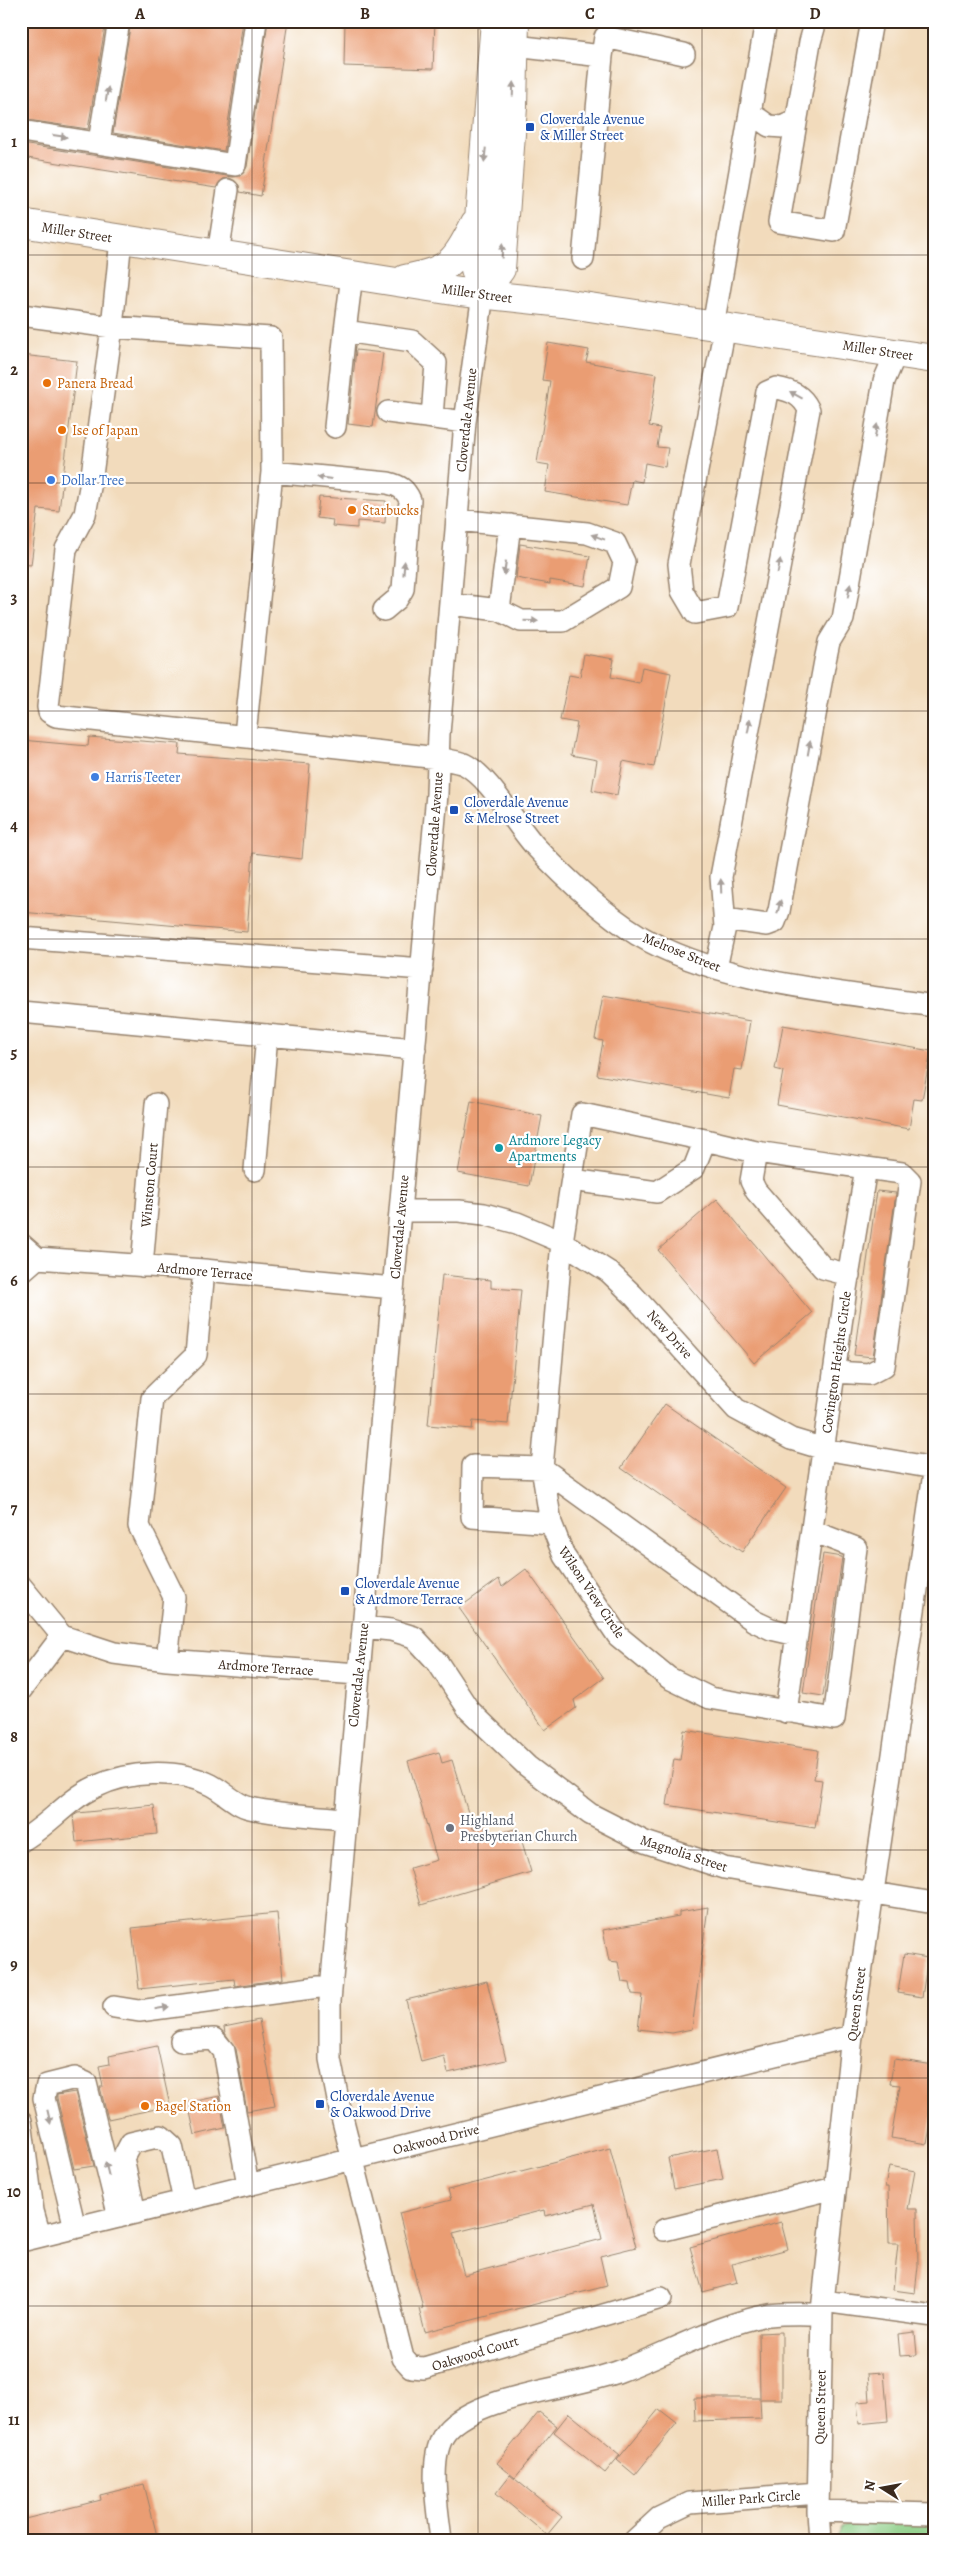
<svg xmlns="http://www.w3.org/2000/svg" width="955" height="2561" viewBox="0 0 955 2561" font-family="Alegreya,serif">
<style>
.green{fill:#8bcd85;stroke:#637c52}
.building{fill:#ea9d73;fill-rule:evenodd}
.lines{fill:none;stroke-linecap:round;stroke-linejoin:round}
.minor-casing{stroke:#96826d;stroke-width:24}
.major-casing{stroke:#96826d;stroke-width:30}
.minor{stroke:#fff;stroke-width:21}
.major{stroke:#fff;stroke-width:28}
.oneway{fill:#a79f9a}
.grid{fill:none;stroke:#3b2a1e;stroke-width:1;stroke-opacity:0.55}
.transit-dot{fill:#1a4fb4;stroke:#fff;stroke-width:2}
.food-dot{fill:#e8710a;stroke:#fff;stroke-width:2}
.shop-dot{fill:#3f7fe0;stroke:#fff;stroke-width:2}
.culture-dot{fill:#0f9aa8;stroke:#fff;stroke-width:2}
.worship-dot{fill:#6b7280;stroke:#fff;stroke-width:2}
.labels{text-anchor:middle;stroke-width:4.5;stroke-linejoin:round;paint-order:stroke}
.transit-label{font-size:14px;fill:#164399;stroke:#fff;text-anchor:start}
.street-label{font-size:14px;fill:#3b2a1e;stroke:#fff}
.food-label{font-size:14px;fill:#c56008;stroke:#fff;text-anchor:start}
.shop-label{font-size:14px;fill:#366cbe;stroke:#fff;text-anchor:start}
.culture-label{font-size:14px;fill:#0d838f;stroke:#fff;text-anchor:start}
.worship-label{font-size:14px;fill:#5b616d;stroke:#fff;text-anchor:start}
.neatline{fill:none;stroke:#3b2a1e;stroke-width:2}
.grid-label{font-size:16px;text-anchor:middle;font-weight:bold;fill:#3b2a1e}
</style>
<rect width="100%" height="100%" fill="#fff"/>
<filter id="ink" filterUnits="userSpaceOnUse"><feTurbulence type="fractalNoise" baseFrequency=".02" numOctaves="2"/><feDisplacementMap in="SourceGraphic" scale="10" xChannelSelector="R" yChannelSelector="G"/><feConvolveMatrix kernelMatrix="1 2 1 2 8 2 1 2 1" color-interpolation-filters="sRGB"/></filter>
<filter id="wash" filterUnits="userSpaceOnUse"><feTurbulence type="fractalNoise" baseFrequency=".0096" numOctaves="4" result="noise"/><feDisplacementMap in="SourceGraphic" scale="20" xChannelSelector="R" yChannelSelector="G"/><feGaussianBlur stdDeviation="1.12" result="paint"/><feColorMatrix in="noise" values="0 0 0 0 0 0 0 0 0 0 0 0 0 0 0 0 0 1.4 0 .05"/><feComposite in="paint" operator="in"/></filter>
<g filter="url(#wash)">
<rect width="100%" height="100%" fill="#f2dbbc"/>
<path class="green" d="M 855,2522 L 934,2522 L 934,2540 L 836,2540 L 842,2527 Z"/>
<g id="blocks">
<path class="building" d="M 21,21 L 106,21 L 88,129 L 21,119 Z
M 131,21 L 243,21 L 224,151 L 113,133 Z
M 268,21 L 288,21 L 261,196 L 240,192 L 239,185 L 230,178 L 223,179 L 216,188 L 21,157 L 21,144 L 233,177 L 240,176 L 247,167 Z
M 345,21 L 435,21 L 433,69 L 344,66 Z
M 548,343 L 589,350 L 586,362 L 657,374 L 649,426 L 660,428 L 657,447 L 668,448 L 665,467 L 645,463 L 642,482 L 632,480 L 627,505 L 545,492 L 549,465 L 537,463 L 550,381 L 542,380 Z
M 356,350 L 383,353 L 373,427 L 348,424 Z
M 21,355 L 77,361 L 59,511 L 38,509 L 31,565 L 21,564 Z
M 319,497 L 386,501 L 385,523 L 357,521 L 357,528 L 332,526 L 333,520 L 317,518 Z
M 520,544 L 590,556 L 585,586 L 550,580 L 550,584 L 516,578 Z
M 584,654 L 614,659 L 611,677 L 639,683 L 642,667 L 671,673 L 654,767 L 623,761 L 617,795 L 592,790 L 597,760 L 571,755 L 577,723 L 560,720 L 569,675 L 580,677 Z
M 89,737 L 180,744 L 179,754 L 310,764 L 302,859 L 253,853 L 247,932 L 21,912 L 21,740 L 88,746 Z
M 603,995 L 750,1021 L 742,1070 L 734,1069 L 729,1098 L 597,1075 L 603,1041 L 595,1039 Z
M 783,1025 L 931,1051 L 922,1100 L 914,1099 L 909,1129 L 777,1105 L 783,1071 L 775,1069 Z
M 471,1101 L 542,1116 L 529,1186 L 458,1173 Z
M 877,1191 L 896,1193 L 873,1357 L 854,1355 Z
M 717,1199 L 812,1313 L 754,1363 L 658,1250 Z
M 442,1275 L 491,1280 L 491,1288 L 521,1290 L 508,1424 L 473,1421 L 472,1429 L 428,1425 Z
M 665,1404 L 786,1488 L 742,1552 L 621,1468 Z
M 823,1554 L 842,1557 L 823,1696 L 803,1693 Z
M 526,1569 L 604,1678 L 574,1700 L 576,1708 L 545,1730 L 459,1608 L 499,1579 L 502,1587 Z
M 684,1730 L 818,1750 L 814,1779 L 822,1780 L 815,1828 L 667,1805 L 674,1759 L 680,1760 Z
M 439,1752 L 442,1763 L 452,1760 L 473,1829 L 484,1825 L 487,1837 L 518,1828 L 531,1872 L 421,1905 L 410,1868 L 437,1860 L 408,1761 Z
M 154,1805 L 157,1834 L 76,1842 L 73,1816 L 78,1813 Z
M 708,1907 L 692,2029 L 672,2033 L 638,2029 L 642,1995 L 632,1994 L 630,1983 L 622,1982 L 618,1962 L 609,1961 L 603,1930 L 679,1916 L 679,1912 Z
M 277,1913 L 283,1979 L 235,1986 L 234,1979 L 139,1989 L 132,1928 Z
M 904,1954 L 928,1958 L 922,1997 L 898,1993 Z
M 487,1981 L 506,2060 L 448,2073 L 444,2056 L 421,2062 L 406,2000 Z
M 259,2020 L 275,2106 L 247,2111 L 236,2049 L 225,2033 L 224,2027 Z
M 157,2046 L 170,2106 L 108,2119 L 100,2087 L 103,2087 L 99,2066 L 110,2064 L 109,2056 Z
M 894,2059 L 934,2065 L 934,2105 L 927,2144 L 891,2138 L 900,2085 L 890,2084 Z
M 75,2092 L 94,2166 L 74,2169 L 57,2098 L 57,2095 Z
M 219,2096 L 225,2128 L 195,2135 L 188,2103 Z
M 610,2148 L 636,2247 L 600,2256 L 607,2286 L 425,2332 L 419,2309 L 423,2308 L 399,2213 L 451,2200 L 448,2190 ZM 594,2204 L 602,2239 L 464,2275 L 453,2233 L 544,2210 L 545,2216 Z
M 717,2148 L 723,2179 L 674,2189 L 668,2158 Z
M 889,2166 L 915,2171 L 908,2209 L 917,2209 L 918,2266 L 915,2293 L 893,2290 L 898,2244 L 889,2244 L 888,2187 L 885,2187 Z
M 781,2222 L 788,2249 L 732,2264 L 737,2283 L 703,2292 L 690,2247 Z
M 782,2332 L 782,2399 L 760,2399 L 761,2419 L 695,2421 L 694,2398 L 760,2398 L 759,2333 Z
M 915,2332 L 917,2355 L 900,2356 L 898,2334 Z
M 884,2372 L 888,2421 L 859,2424 L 857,2402 L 870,2401 L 868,2373 Z
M 659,2409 L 677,2423 L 635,2475 L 617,2460 Z
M 539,2412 L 557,2426 L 515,2478 L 497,2463 Z
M 569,2413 L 620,2455 L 605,2473 L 554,2432 Z
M 510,2475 L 562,2517 L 547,2535 L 496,2493 Z
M 144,2484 L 158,2540 L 21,2540 L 21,2520 L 101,2500 L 100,2495 Z"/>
</g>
</g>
<g filter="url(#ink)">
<use href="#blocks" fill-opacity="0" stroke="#96826d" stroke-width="1"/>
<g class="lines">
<defs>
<path id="minor" d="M 816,21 L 810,42 L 779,222 L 834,231 L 872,21
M 515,46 L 602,56 L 605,37 L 684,54
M 749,118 L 759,119 L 769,126 L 783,127 L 788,124 L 795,125
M 21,131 L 235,165 L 256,21
M 99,142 L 119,21
M 121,239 L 112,327 L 91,482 L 85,514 L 66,549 L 48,707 L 49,712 L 56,716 L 438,758 C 446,760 456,761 464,764 C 489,776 515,824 535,846 C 566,879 600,911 638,935 C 722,985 839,991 934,1006
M 218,254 L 228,190
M 583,259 L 602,56
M 483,294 L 465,422 L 439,734 L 437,794 L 330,2001 L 330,2059 L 339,2105 L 403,2358 L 411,2367 L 424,2368 L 661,2298
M 21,315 L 112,327 L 271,338 L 272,472 L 245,735
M 713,326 L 766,21
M 345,331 L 352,275
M 388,412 L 465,422
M 335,427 L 345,331 L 412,341 L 436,363 L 432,418
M 272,472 L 388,483 C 400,486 405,489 410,500 L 403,589 L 397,599 L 384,610
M 450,604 L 499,610 L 521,621 L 563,621 L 619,587 L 624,562 L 615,543 L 587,533 L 457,520
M 499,610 L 510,525
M 725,919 L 767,925 L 775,922 L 779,911 L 825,661 L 829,642 L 843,619 L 884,381 L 896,353
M 21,938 L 422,969
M 716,968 L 725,927 L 721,877 L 809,410 C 802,395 792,391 776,388 L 767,392 L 727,607 L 695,613 L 682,591 L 679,564 L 725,327
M 21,1012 L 415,1049
M 705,1140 L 756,1152 L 866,1168 L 846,1289 L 786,1712
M 756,1152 L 751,1181 L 756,1191 L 823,1268 L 849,1275
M 255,1170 L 267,1035
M 572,1180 L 657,1192 L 694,1168 L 705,1140 L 582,1114 L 562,1242 L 542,1468 L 551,1523 L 564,1556 L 618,1636 L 669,1678 L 710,1698 L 834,1719 L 856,1548 L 812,1531
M 401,1211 L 459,1211 L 484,1214 L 517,1223 L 562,1242 L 609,1272 L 633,1295 L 736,1409 L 791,1439 L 824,1449 L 934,1468
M 21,1244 L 37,1258
M 142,1266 L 156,1104
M 21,1272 L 37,1258 L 204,1270 L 393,1288
M 834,1372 L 869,1374 L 884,1366 L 910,1181 L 902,1173 L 866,1168
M 551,1523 L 472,1517 L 473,1466 L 542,1468 L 754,1621 L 771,1629 L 797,1635
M 21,1586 L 62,1636 L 114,1653 L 167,1660 L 358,1674
M 363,1627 L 391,1630 L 414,1637 L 438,1663 L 469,1710 L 527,1766 L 590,1814 L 645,1842 L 724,1868 L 934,1903
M 167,1660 L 174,1597 L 139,1526 L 152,1398 L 196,1355 L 204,1270
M 21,1690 L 62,1636
M 21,1841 C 48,1826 67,1800 95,1787 C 128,1771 177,1768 211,1785 C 223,1791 236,1805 250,1808 C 281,1815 314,1816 345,1819
M 114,2007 L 139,2011 L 319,1987 L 331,1988
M 181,2041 L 214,2039 L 224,2051 L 248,2185
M 21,2121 L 33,2211 L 40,2236
M 135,2213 L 123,2158 L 131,2143 L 161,2136 L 172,2146 L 184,2201
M 75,2228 L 44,2098 L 47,2085 L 75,2078 L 86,2083 L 119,2217
M 664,2230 L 835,2188
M 21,2241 L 852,2036
M 823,2301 L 934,2316
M 818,2511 L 934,2514
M 441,2540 C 438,2511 427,2456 446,2432 C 478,2394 574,2389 620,2371 C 666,2354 720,2323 769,2315 C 786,2313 805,2314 822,2314
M 635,2540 L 659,2518 L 690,2503 L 818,2493
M 820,2540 L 818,2511 L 822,2311 L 852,2036 L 934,1473"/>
<path id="major" d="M 21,223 L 460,292 L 563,303 L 934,359
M 405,279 C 451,270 454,263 475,223
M 483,294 L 501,269 L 513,107 L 515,21
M 483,294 L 475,269 L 495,21"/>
</defs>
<use href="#minor" class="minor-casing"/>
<use href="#major" class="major-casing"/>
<use href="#minor" class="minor"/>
<use href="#major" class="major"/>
</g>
<defs><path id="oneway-solid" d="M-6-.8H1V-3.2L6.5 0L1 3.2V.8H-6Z" transform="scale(1.25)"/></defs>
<g class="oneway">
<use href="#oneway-solid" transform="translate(513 89) rotate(-88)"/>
<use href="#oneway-solid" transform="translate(107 94) rotate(-81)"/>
<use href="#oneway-solid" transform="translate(60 136) rotate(8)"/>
<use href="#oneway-solid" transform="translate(485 155) rotate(96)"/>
<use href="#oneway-solid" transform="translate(502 251) rotate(-87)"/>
<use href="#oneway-solid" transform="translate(796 395) rotate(-151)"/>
<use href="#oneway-solid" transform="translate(876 431) rotate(-80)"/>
<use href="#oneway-solid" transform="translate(324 478) rotate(-173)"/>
<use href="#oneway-solid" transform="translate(598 537) rotate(-160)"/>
<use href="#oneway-solid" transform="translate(779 566) rotate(-79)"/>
<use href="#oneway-solid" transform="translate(404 568) rotate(-85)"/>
<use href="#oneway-solid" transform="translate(505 568) rotate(98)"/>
<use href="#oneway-solid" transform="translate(849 591) rotate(-79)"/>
<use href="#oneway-solid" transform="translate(531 621) rotate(1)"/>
<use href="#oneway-solid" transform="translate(749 726) rotate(-79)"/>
<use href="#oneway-solid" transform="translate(809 748) rotate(-80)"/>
<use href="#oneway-solid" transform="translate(721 886) rotate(-92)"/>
<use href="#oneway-solid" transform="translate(779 907) rotate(-76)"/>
<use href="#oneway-solid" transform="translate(162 2008) rotate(-9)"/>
<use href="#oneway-solid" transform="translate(49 2117) rotate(77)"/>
<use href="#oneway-solid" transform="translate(107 2169) rotate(-104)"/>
</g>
</g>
<path class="grid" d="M 252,21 L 252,2540M 478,21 L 478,2540M 702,21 L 702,2540M 21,255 L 934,255M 21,483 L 934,483M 21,711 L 934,711M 21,939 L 934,939M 21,1167 L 934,1167M 21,1394 L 934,1394M 21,1622 L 934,1622M 21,1850 L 934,1850M 21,2078 L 934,2078M 21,2306 L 934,2306"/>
<g class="transit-dot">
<rect x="525" y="122" width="10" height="10" rx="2.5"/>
<rect x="449" y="805" width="10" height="10" rx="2.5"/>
<rect x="340" y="1586" width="10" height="10" rx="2.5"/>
<rect x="315" y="2099" width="10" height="10" rx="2.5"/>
</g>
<g class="food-dot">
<circle cx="47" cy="383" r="5"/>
<circle cx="62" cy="430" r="5"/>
<circle cx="352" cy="510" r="5"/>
<circle cx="145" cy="2106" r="5"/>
</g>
<g class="shop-dot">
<circle cx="51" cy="480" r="5"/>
<circle cx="95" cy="777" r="5"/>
</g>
<circle class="culture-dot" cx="499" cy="1148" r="5"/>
<circle class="worship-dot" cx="450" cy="1828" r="5"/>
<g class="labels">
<g class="transit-label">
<text x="540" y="124">Cloverdale Avenue<tspan x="540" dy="16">&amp; Miller Street</tspan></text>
<text x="464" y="807">Cloverdale Avenue<tspan x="464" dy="16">&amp; Melrose Street</tspan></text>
<text x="355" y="1588">Cloverdale Avenue<tspan x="355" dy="16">&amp; Ardmore Terrace</tspan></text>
<text x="330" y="2101">Cloverdale Avenue<tspan x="330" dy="16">&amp; Oakwood Drive</tspan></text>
</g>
<g class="street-label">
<text transform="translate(77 232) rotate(9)" y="5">Miller Street</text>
<text transform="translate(477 293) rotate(8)" y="5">Miller Street</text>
<text transform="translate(878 350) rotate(9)" y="5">Miller Street</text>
<text transform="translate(466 420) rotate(-84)" y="5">Cloverdale Avenue</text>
<text transform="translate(434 824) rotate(-86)" y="5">Cloverdale Avenue</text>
<text transform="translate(682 952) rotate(22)" y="5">Melrose Street</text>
<text transform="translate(149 1185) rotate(-85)" y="5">Winston Court</text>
<text transform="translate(399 1227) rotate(-85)" y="5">Cloverdale Avenue</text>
<text transform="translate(205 1271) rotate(5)" y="5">Ardmore Terrace</text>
<text transform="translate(670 1334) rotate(48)" y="5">New Drive</text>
<text transform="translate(836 1362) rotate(-82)" y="5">Covington Heights Circle</text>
<text transform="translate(592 1592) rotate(56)" y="5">Wilson View Circle</text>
<text transform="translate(266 1667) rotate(4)" y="5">Ardmore Terrace</text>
<text transform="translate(358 1675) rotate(-84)" y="5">Cloverdale Avenue</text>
<text transform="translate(684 1853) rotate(18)" y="5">Magnolia Street</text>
<text transform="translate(856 2004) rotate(-83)" y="5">Queen Street</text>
<text transform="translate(436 2139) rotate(-14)" y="5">Oakwood Drive</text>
<text transform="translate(475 2353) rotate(-17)" y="5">Oakwood Court</text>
<text transform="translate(820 2407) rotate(-89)" y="5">Queen Street</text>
<text transform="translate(751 2498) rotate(-4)" y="5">Miller Park Circle</text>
</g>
<g class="food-label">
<text x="57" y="388">Panera Bread</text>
<text x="72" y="435">Ise of Japan</text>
<text x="362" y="515">Starbucks</text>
<text x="155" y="2111">Bagel Station</text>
</g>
<g class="shop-label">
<text x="61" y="485">Dollar Tree</text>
<text x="105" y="782">Harris Teeter</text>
</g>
<g class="culture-label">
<text x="509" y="1145">Ardmore Legacy<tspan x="509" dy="16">Apartments</tspan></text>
</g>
<g class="worship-label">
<text x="460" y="1825">Highland<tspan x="460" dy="16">Presbyterian Church</tspan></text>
</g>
</g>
<rect width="955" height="2561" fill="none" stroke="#fff" stroke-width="55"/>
<g transform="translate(882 2488) rotate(281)" stroke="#ffffff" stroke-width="4" paint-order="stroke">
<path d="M0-4L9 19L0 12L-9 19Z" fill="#3b2a1e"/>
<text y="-8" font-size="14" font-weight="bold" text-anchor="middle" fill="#3b2a1e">N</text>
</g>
<rect x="28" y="28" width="900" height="2506" class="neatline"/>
<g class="grid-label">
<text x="140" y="19">A</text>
<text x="365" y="19">B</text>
<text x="590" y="19">C</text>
<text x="815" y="19">D</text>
<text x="14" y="147">1</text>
<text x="14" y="375">2</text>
<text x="14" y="603">3</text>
<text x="14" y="831">4</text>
<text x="14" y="1058">5</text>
<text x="14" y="1286">6</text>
<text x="14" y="1514">7</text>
<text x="14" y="1742">8</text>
<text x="14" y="1970">9</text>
<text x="14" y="2197">10</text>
<text x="14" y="2425">11</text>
</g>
</svg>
